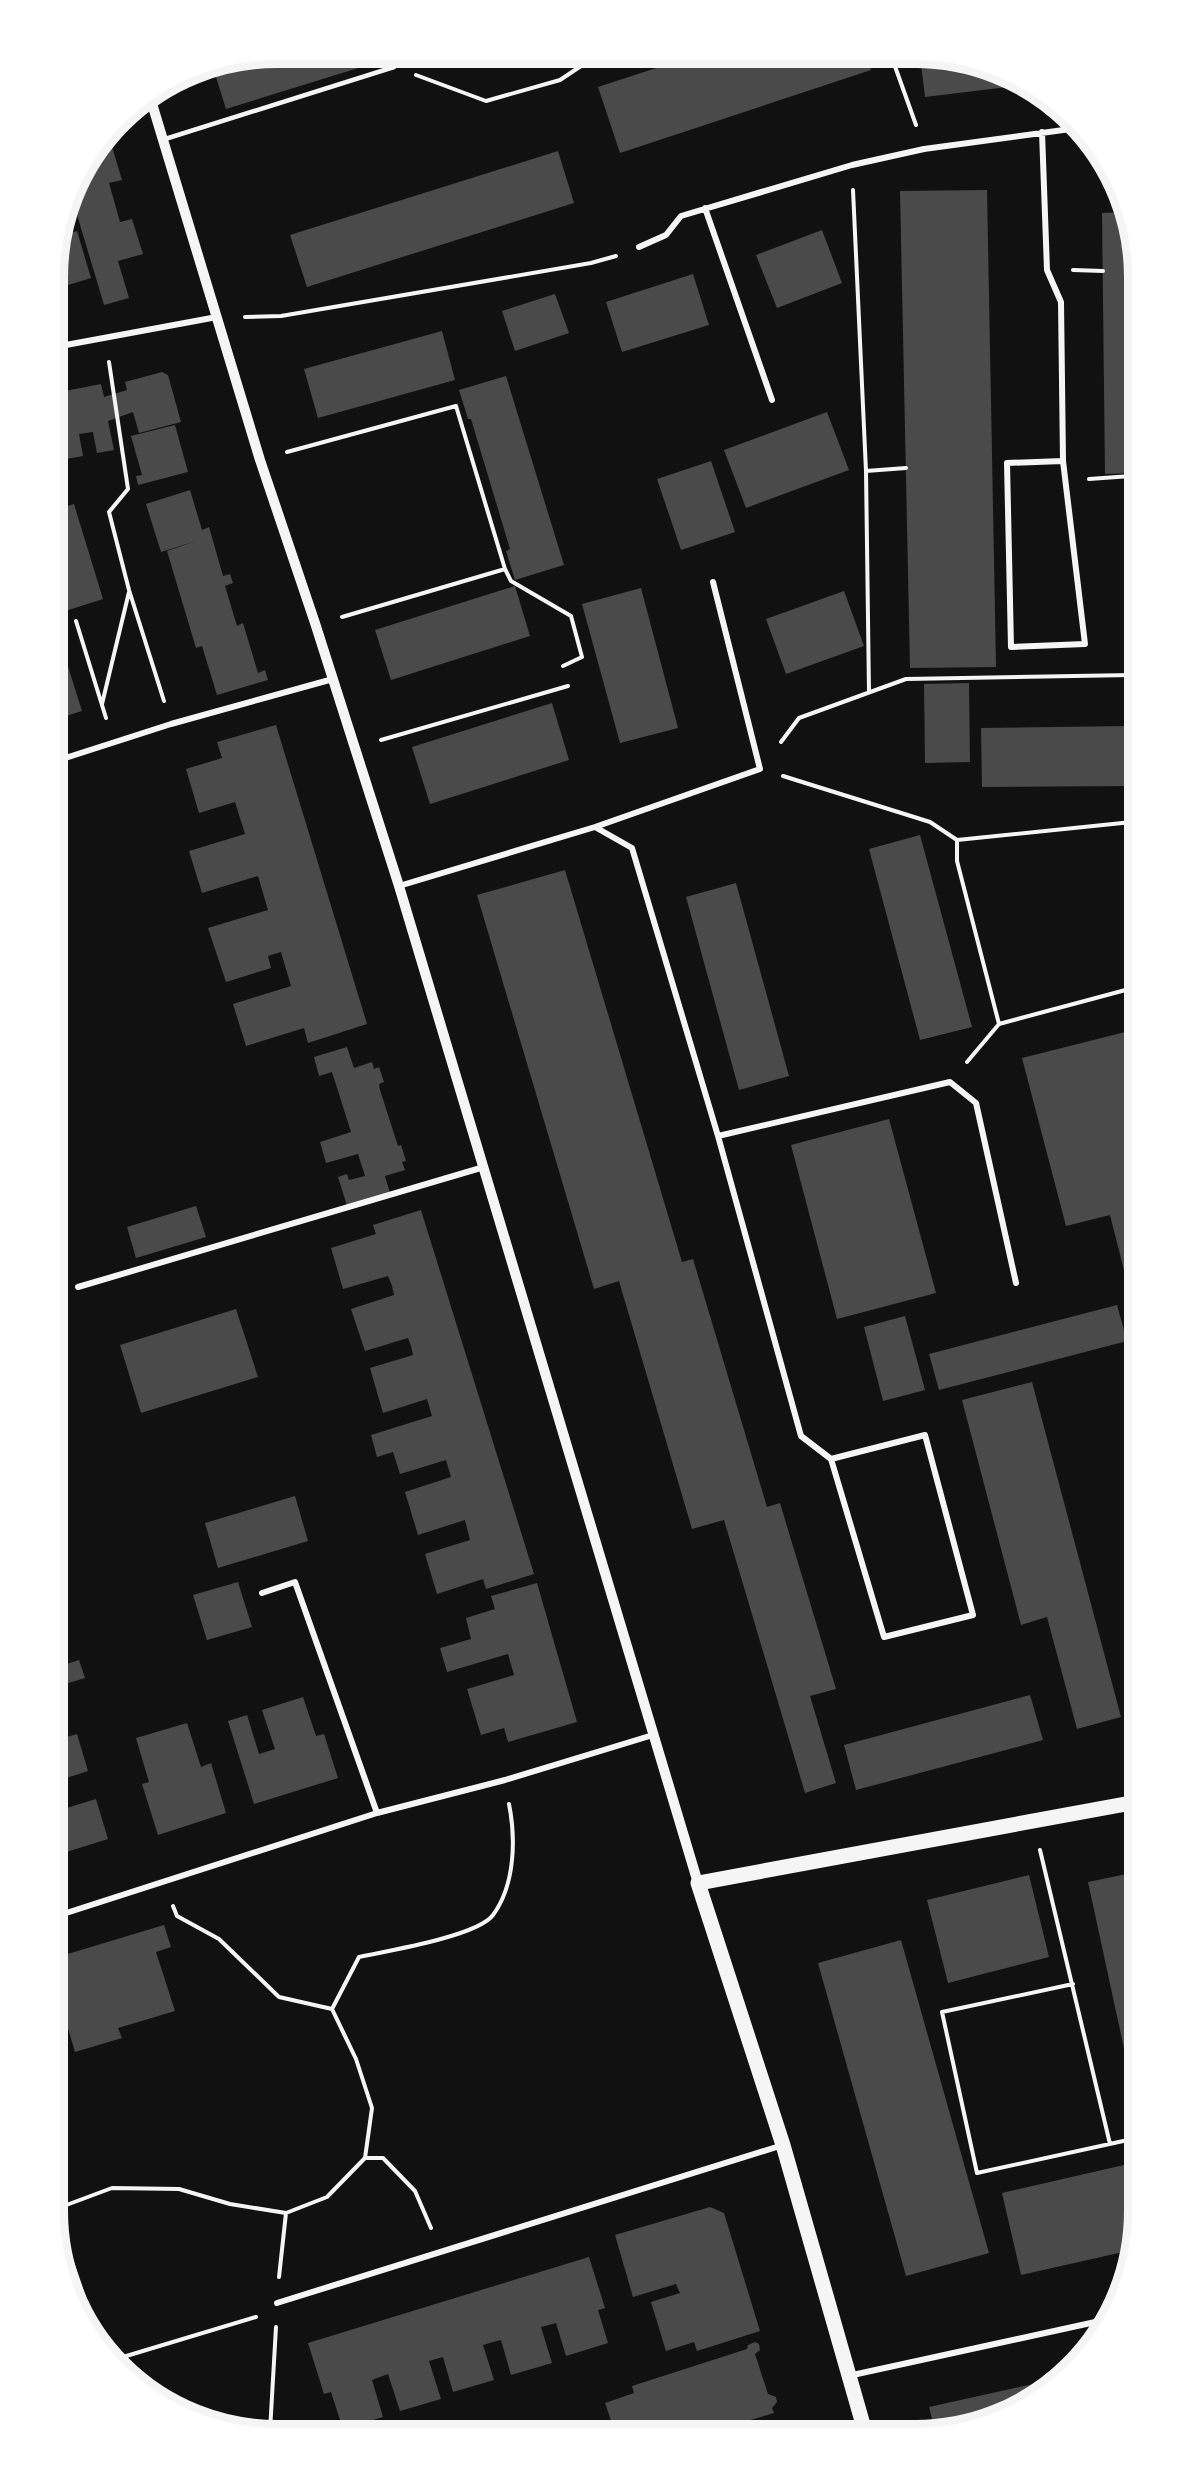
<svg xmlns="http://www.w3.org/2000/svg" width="1192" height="2489" viewBox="0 0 1192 2489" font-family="'IBM Plex Serif',serif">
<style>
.building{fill:#4a4a4a}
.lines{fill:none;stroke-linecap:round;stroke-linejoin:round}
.path{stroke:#f5f5f5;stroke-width:4}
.service{stroke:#f5f5f5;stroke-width:4.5}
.minor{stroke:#f5f5f5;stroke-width:6}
.tertiary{stroke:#f5f5f5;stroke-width:10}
.primary{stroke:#f5f5f5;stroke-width:15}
.rim{fill:none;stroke:#f5f5f5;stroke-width:8}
</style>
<rect width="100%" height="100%" fill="#111"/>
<path class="building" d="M 277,54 L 364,55 L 368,65 L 226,109 L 216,77 L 238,70 L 235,62 Z
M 690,57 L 867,58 L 871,70 L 620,153 L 598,87 Z
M 960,59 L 1014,77 L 1025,85 L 925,97 L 921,64 Z
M 109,137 L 122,180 L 109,183 L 120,222 L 132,219 L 143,254 L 118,261 L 129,298 L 104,305 L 72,198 L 77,179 Z
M 558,151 L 574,203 L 307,287 L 290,235 Z
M 987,190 L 996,667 L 910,668 L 900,191 Z
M 1127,212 L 1130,219 L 1131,473 L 1105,474 L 1102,213 Z
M 822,230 L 842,283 L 777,308 L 756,255 Z
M 77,231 L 91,278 L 55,289 L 55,262 L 62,236 Z
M 693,274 L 709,325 L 622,352 L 606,302 Z
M 555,294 L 569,333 L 515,351 L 502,311 Z
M 442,331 L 455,380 L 318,418 L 304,369 Z
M 162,372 L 168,375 L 181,422 L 139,433 L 133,412 L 108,421 L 114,450 L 97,453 L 93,432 L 79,434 L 83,456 L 55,461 L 55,393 L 101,384 L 104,397 L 127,390 L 125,382 Z
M 506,376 L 564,565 L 515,580 L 506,551 L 510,549 L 471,419 L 468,419 L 459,390 Z
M 827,412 L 849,470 L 746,508 L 724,450 Z
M 175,425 L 188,472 L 138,485 L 136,476 L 142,475 L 131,436 Z
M 711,461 L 735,532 L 681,550 L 657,479 Z
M 1126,481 L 1131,481 L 1132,658 L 1128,658 Z
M 190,490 L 202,530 L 209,527 L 223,576 L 230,574 L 233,583 L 225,586 L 237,626 L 243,623 L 258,673 L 265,670 L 268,680 L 217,695 L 202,646 L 196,648 L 167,551 L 196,541 L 161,552 L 146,504 Z
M 74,504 L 103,599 L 56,614 L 55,510 Z
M 515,586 L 530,636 L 391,680 L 375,630 Z
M 641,588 L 678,728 L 620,743 L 582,604 Z
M 844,591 L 864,646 L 786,674 L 766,619 Z
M 56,628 L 82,711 L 56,719 Z
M 969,683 L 970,762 L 925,763 L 924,684 Z
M 552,703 L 569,760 L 430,804 L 412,747 Z
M 276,725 L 367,1024 L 308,1043 L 304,1028 L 246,1046 L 233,1004 L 291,986 L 281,952 L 268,956 L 271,968 L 226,982 L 208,928 L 268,910 L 258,876 L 202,893 L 189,851 L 245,834 L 235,802 L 199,813 L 186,769 L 222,758 L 217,742 Z
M 1132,726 L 1132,786 L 982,787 L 981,728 Z
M 920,835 L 972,1027 L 920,1040 L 869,849 Z
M 565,870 L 682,1262 L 693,1259 L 767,1507 L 780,1503 L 836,1689 L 810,1696 L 836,1783 L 805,1793 L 724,1520 L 692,1529 L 619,1281 L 594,1289 L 477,895 Z
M 736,883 L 789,1076 L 739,1090 L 686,897 Z
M 1133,1030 L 1133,1089 L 1130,1090 L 1133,1104 L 1133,1306 L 1110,1215 L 1066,1226 L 1022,1058 Z
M 347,1047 L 354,1068 L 372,1062 L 374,1069 L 379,1067 L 384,1082 L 379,1084 L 380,1090 L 398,1146 L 401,1145 L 406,1161 L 402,1162 L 405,1170 L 385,1176 L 390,1193 L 347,1206 L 338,1177 L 347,1174 L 349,1180 L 365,1176 L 358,1154 L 326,1163 L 320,1142 L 351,1132 L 332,1072 L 319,1076 L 314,1057 Z
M 889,1119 L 936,1293 L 837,1319 L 791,1145 Z
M 196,1206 L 206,1237 L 136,1258 L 127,1227 Z
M 421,1210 L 534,1574 L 486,1589 L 483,1579 L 437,1594 L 425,1554 L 470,1540 L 465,1520 L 418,1535 L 405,1492 L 451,1477 L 446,1460 L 400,1474 L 393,1452 L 377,1457 L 371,1435 L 432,1416 L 427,1399 L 383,1413 L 370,1368 L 413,1355 L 411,1346 L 408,1338 L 365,1351 L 351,1309 L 394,1295 L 392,1286 L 388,1276 L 343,1289 L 331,1248 L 376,1234 L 373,1225 Z
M 1117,1305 L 1127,1341 L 939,1390 L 929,1354 Z
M 236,1309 L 258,1377 L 141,1413 L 120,1345 Z
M 905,1316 L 925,1390 L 883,1401 L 864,1327 Z
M 1032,1382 L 1121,1717 L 1077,1729 L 1047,1617 L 1021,1625 L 962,1400 Z
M 295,1496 L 308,1541 L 218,1568 L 205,1523 Z
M 238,1582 L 252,1627 L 207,1640 L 193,1595 Z
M 537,1583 L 577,1722 L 508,1742 L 504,1728 L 481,1735 L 467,1689 L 514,1675 L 508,1654 L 447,1672 L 440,1648 L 471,1639 L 466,1618 L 495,1609 L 491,1596 Z
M 79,1660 L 85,1678 L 62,1685 L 68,1704 L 60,1707 L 60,1666 Z
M 1030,1695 L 1043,1740 L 856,1790 L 844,1745 Z
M 303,1697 L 316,1736 L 324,1734 L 338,1778 L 254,1804 L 228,1721 L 247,1715 L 259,1754 L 275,1749 L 262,1710 Z
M 187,1723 L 201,1767 L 211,1763 L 226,1813 L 158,1835 L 142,1784 L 149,1782 L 136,1738 Z
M 77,1734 L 88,1771 L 60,1780 L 60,1739 Z
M 96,1799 L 108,1839 L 60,1854 L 60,1810 Z
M 1136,1872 L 1137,2104 L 1136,2104 L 1088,1882 Z
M 1029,1875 L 1049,1957 L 948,1983 L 927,1900 Z
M 164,1925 L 171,1947 L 156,1952 L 175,2011 L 118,2028 L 122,2038 L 75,2052 L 61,2005 L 61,1956 Z
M 901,1940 L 989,2253 L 906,2276 L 818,1963 Z
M 1137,2162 L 1137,2227 L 1132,2250 L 1021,2275 L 1002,2193 Z
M 710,2207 L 724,2213 L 760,2331 L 697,2351 L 694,2342 L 666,2351 L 651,2302 L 680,2293 L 676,2284 L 633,2297 L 615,2235 Z
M 589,2257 L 605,2308 L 598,2310 L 608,2343 L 566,2356 L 556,2323 L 541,2327 L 552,2363 L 511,2375 L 501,2340 L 493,2342 L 483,2345 L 494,2380 L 453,2392 L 443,2357 L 429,2361 L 441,2399 L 400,2411 L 388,2374 L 372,2380 L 383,2417 L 343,2429 L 331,2392 L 324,2394 L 308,2343 Z
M 755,2342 L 759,2344 L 760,2350 L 755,2354 L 768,2394 L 776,2397 L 777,2402 L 772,2408 L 774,2413 L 724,2428 L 614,2429 L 605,2403 L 634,2393 L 632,2386 L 747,2349 L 748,2345 Z
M 1060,2378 L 1039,2398 L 973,2427 L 934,2427 L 929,2407 Z"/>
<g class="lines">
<path class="path" d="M 892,58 L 916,125
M 416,75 L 486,101 L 560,80 L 596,56
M 853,190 L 866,471
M 1073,270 L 1103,271
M 245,317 L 281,316 L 591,263 L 616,256
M 109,362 L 128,489 L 109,512 L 129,590 L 164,701
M 287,452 L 456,406 L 505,569 L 342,617
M 1089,479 L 1131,476
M 505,569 L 511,581 L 571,616 L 582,657 L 563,666
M 76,621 L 106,718
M 869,692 L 866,471 L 906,468
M 102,704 L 129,592
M 381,740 L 568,686
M 781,742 L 799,718 L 906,679 L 1132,675
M 783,776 L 930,822 L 957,840 L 1132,822
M 957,840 L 957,861 L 999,1024 L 1133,988
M 967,1062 L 999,1024
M 1040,1850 L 1110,2144
M 173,1906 L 177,1916 L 219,1939 L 279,1997 L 332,2009 L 359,1957 C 387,1951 478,1936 493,1915 C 515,1885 516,1839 509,1804
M 1073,1984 L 942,2012 L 977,2173 L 1137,2138
M 365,2158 L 383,2158 L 415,2191 L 431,2228
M 61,2207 L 112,2188 L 179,2189 L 230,2204 L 286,2213 L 327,2197 L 365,2158 L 372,2108 L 356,2059 L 332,2009
M 279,2277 L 286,2213
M 123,2357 L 256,2317
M 270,2431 L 276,2327"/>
<path class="service" d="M 162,140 L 394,67"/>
<path class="minor" d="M 1042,132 L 1047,270 L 1061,302 L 1063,461 L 1007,463 L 1011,647 L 1085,644 L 1063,461
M 705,208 L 772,400
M 639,247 L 666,235 L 681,216 L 852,165 L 924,149 L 1078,128
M 55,347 L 217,317
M 56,761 L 171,724 L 333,679
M 595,827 L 760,769 L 713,582
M 399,886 L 595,827 L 632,848 L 718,1136 L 801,1436 L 831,1459 L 884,1637 L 973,1615 L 925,1435 L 831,1459
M 718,1136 L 950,1082 L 976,1103 L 1016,1283
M 78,1287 L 484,1167
M 262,1593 L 295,1582 L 377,1813
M 60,1915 L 377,1813 L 505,1780 L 653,1735
M 62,2236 L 99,2344
M 277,2303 L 783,2145
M 848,2376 L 1109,2319"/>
<path class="tertiary" d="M 150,97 L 260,460 L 315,623 L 399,886 L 698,1883"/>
<path class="primary" d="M 864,2428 L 783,2145 L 698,1883 L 1136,1802"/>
</g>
<path d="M0 0H1192V2489H0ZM277 64H915A213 213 0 0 1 1128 277V2211A213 213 0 0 1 915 2424H277A213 213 0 0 1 64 2211V277A213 213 0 0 1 277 64Z" fill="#fff" fill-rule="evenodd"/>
<path class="rim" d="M277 64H915A213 213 0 0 1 1128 277V2211A213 213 0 0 1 915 2424H277A213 213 0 0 1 64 2211V277A213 213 0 0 1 277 64Z"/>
</svg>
